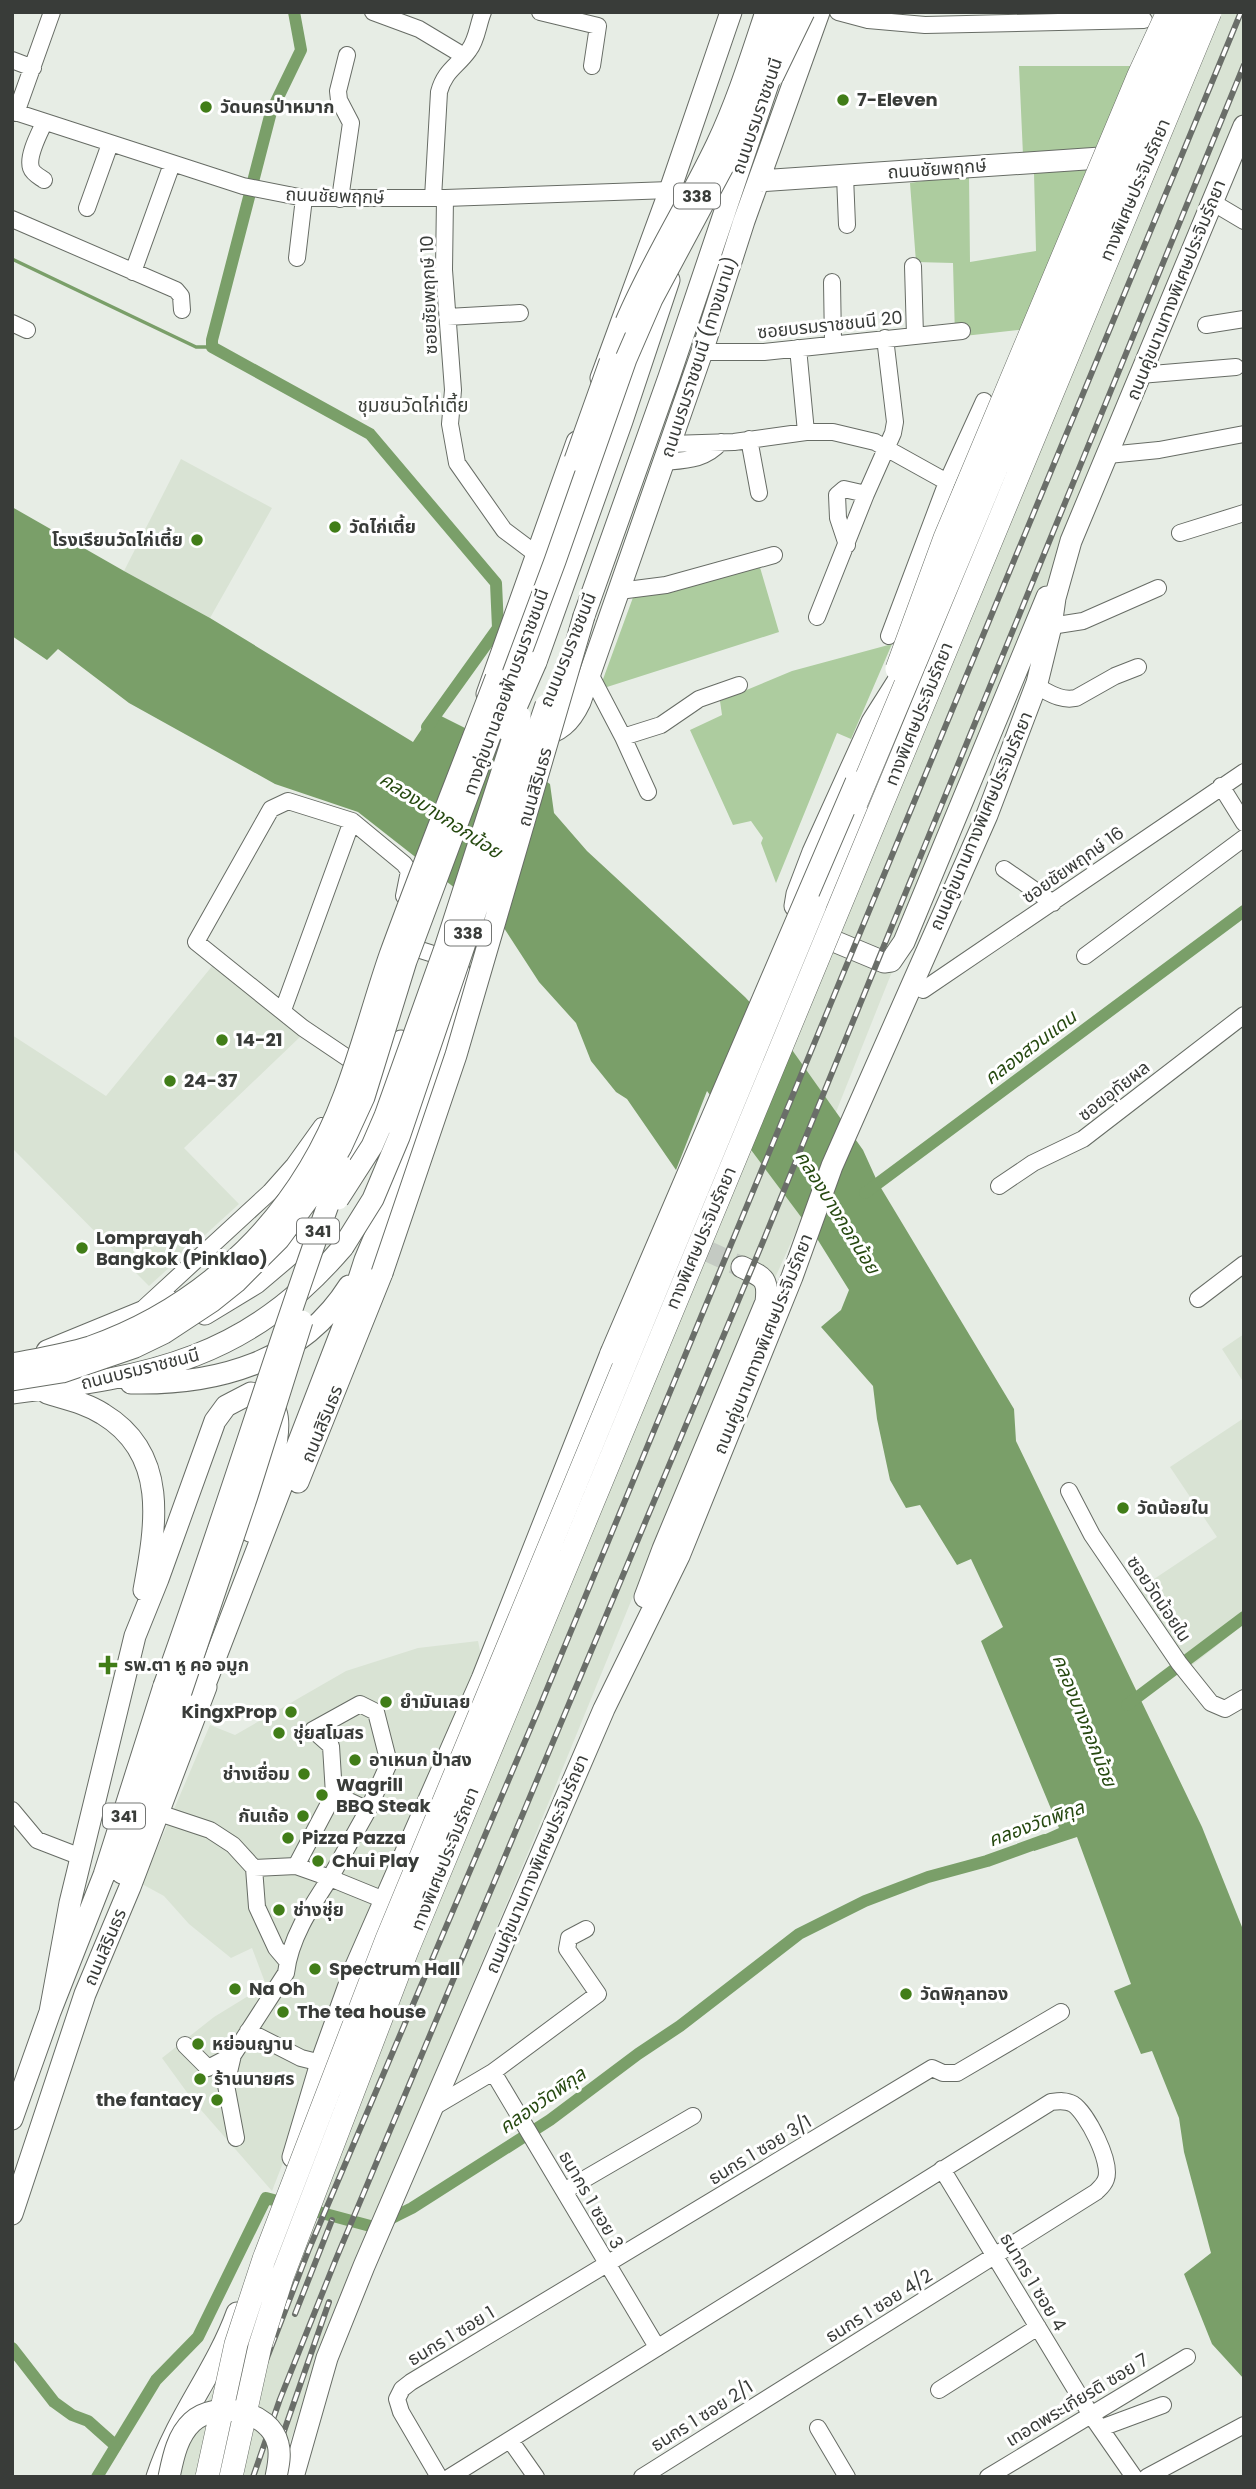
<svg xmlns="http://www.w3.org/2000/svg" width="1256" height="2489" viewBox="0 0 1256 2489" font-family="Poppins,'Noto Sans Thai',sans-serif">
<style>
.built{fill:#d9e3d4}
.green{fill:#adcc9f}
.water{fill:#7a9f69}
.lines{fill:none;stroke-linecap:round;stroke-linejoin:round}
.stream{stroke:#7a9f69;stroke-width:3.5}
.canal{stroke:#7a9f69;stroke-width:12}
.major-tunnel{stroke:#c4cac3;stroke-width:21;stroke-dasharray:21 10;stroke-linecap:butt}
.minor-casing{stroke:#676c65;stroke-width:18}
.major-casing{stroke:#676c65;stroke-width:23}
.minor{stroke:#fff;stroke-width:16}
.major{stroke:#fff;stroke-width:21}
.rail-casing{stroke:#6a6e69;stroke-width:6}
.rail{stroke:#fff;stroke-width:3.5;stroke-dasharray:10;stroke-linecap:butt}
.major-bridge-casing{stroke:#676c65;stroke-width:23;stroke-linecap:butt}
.highway-bridge-casing{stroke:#676c65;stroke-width:24;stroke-linecap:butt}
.major-bridge{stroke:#fff;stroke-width:21}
.highway-bridge{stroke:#fff;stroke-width:23}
.poi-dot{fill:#417d18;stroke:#fff;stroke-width:2.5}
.labels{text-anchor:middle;stroke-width:6;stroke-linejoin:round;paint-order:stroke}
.shield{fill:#fff;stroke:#747674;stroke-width:2}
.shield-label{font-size:16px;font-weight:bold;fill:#393c39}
.poi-label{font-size:18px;font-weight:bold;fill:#393c39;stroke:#fff;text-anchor:start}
.street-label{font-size:18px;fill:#393c39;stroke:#fff}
.neighbourhood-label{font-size:19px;fill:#3b3f39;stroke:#fff}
.water-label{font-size:19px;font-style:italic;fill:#264910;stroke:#fff}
</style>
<rect width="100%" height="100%" fill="#e7ede5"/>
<path class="built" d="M 1198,12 L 1244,12 L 1244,113 L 1179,266 L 977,759 L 836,1112 L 785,1041 Z
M 181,459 L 272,508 L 210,618 L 124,571 Z
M 213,965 L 301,1036 L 184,1148 L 239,1204 L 149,1286 L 12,1148 L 12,1035 L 106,1096 Z
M 732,1124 L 802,1218 L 645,1567 L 530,1848 L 360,2250 L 277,2477 L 178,2477 L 187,2443 L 279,2255 L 341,2083 Z
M 1244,1334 L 1244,1383 L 1222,1349 Z
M 1244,1418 L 1244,1624 L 1190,1667 L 1139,1589 L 1217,1537 L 1170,1467 Z
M 478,1641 L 481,1655 L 272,2191 L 194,2102 L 162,2058 L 214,2017 L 266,1985 L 252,1948 L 231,1958 L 189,1924 L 164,1896 L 142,1884 L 210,1725 L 235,1735 L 346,1671 L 418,1648 Z"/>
<path class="green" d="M 1019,66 L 1133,66 L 1096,151 L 1023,155 Z
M 1108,167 L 1045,327 L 955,337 L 953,263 L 916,262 L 910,183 L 969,174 L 970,262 L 1036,251 L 1034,173 Z
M 759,564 L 779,632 L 607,687 L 602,682 L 635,592 Z
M 892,644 L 851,739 L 837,733 L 776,883 L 761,843 L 763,838 L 751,821 L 733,825 L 690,730 L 722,715 L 720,701 L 792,671 Z"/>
<path class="water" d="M 12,507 L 124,571 L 210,618 L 413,742 L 433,712 L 467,729 L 550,784 L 554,813 L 587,851 L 745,997 L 785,1040 L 863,1150 L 878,1183 L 1014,1409 L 1016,1441 L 1202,1827 L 1244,1932 L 1244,2379 L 1212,2344 L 1184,2274 L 1211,2253 L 1184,2152 L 1179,2118 L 1152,2051 L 1141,2054 L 1114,1991 L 1131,1984 L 1077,1837 L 1034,1851 L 1030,1841 L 1059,1828 L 981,1641 L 1003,1627 L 971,1559 L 957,1565 L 920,1505 L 906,1508 L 890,1480 L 877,1419 L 873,1386 L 821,1327 L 841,1310 L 849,1290 L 816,1237 L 707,1091 L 676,1170 L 627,1099 L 616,1092 L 591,1061 L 576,1023 L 539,982 L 502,925 L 358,812 L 275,784 L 129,703 L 58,649 L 47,660 L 12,636 Z"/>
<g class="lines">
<path class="stream" d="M 12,259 L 196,347 L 212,347"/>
<path class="canal" d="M 294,12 L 301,50 L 271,112 L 212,340 L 212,347 L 370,434 L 496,583 L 498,628 L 427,727
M 865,1193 L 1244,911
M 1127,1705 L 1244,1617
M 12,2348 L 54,2402 L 72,2415 L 88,2421 L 116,2446
M 97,2477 L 156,2380 L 198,2337 L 266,2198 L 374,2227 L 412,2208 L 550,2120 L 638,2054 L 680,2026 L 799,1934 L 865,1901 L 928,1877 L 987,1861 L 1045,1840"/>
<path class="major-tunnel" d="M 705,1250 L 742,1267"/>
<defs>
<path id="minor" d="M 373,12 L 419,29 L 464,56
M 540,12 L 598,26 L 592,66
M 838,12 L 868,20 L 925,25 L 1144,20
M 12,60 L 33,68
M 12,111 L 243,186 L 304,198 L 445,198 L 670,190
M 16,113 L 52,12
M 44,123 C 39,134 27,156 31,168 C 33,174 40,177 44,180
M 845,176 L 847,225
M 433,198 L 439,92 C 445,70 457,67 469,50 C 477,40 478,24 483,12
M 445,198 L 444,270 L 453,390 L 450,424 L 457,463 L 504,530 L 536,554
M 340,199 L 351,123 L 339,100 L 338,91 L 347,55
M 1212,202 L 1244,221
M 87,208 L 110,144
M 12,219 L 176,290 L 181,296 L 182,310
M 297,258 L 304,198
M 913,266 L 915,336
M 133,272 L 172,164
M 832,282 L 833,343
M 447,317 L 520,313
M 12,323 L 27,330
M 1206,325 L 1244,319
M 798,348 L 806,432
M 702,352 L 764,352 L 962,331
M 1140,375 L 1236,367
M 749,439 L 759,493
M 670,444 L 734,442 L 806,432 L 833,432 L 875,442 L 947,482 L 889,636
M 1108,455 L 1159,450 L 1244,434
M 664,462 C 687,460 705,460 721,442
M 947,482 L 984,401
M 1180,533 L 1244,513
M 847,545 L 838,518 L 837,495 L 844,489 L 866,494
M 619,591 L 666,585 L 774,555
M 817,617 L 866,494 L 893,433 L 895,422 L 885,338
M 1051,626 L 1083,621 L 1158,588
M 590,674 L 623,737 L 648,792
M 1036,686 C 1050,693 1060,701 1076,698 L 1115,676 L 1138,667
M 623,737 L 661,725 L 699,699 L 739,685
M 1221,786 L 1244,823
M 1004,869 L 1053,903
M 402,953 L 414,948 C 468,965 471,962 454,1018
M 1085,956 L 1244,838
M 923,990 L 1244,772
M 283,1010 L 352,821
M 349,1059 L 303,1028 L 196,942 L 271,809 L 288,801 L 352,821 L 404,864 L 409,871 L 404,896
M 999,1186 L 1033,1163 L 1083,1139 L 1244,1015
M 1198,1299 L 1244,1264
M 145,1307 L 270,1192 L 294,1165 L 322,1126
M 1069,1491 L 1092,1535 L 1179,1663 L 1211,1703 L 1225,1709 L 1244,1698
M 334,1794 L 368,1810
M 12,1810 L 37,1840 L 81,1857
M 159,1813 L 210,1830 L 233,1845 L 254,1868 L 296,1866 L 330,1878 C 311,1907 290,1938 286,1973 L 233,2055 L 226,2085 L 236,2138
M 296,1866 L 334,1794 L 331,1746 L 313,1730 L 360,1704 L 376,1712 L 389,1763 L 368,1810 L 330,1878 L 384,1900
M 254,1868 L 257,1907 L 276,1948 L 287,1961
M 248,2031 L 301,2058 L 321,2063
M 185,2045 L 208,2068 L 233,2055
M 493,2072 L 657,2347
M 432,2108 L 493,2072 L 598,1994 L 567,1949 L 569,1938 L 586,1929
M 942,2169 L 1091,2415 L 1134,2477
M 564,2191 L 693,2116
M 939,2390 L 1038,2327
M 818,2428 L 847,2477
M 1101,2428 L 1163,2405
M 510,2440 L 536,2477
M 439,2477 L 401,2412 L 397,2399 L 402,2389 L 411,2382 L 932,2068 L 943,2073 L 957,2073 L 1061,2012
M 450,2477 L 1051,2102 C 1059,2101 1066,2100 1073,2104 C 1087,2113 1112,2162 1106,2179 C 1104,2185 1100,2188 1096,2192 L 642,2477
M 988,2477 L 1187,2357
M 1147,2477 L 1244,2425"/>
<path id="major" d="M 759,181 L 1115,157
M 601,378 L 670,190 L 731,12
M 584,616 L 669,377 L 772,72
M 536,662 L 622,421 L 669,280
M 922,681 L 818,920 L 818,928 L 824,937 L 884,962 L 891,961 L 904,942 L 1047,597
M 487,694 L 577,442
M 537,736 C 559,734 571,721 580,702 L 702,352 L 744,221 L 819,12
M 795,906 L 797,894 L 813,852 L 872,722 L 903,673
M 335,1183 L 343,1172 L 379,1098 L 401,1041
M 205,1314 L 256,1283 L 302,1244
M 47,1351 L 169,1301
M 131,1383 C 217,1385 301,1362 349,1286
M 12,1393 C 152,1377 248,1358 343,1247
M 47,1393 C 66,1399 86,1403 103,1414 C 169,1454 156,1525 144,1590
M 298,1482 L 382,1273
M 645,1597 L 663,1549 L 766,1302 C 769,1277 762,1277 742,1267
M 199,1700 L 345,1322 L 365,1260 L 399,1179 L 454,1018 L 440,998 L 433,995
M 122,1873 L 181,1692
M 50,2012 L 70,1903 L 135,1636 L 158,1579 L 215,1421 L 226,1406 L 251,1393 C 262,1396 273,1400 276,1412 C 285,1438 259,1503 250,1531
M 12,2119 L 50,2012 L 104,1875 L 164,1686
M 293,2157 L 321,2063 L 356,1966 L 482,1679 L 611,1353
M 12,2214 L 85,1994 L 130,1887 L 206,1687
M 157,2477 C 176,2418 216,2371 237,2313
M 293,2477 L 327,2358 L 364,2266 L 604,1709 L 679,1556 L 792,1277 L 832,1166 L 987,815 L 1037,683 L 1051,626 L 1055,598 L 1071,541 L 1244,126"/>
</defs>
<use href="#minor" class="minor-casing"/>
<use href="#major" class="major-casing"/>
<use href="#minor" class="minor"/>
<use href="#major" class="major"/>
<defs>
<path id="rail" d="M 295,2314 L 332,2220
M 221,2477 L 309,2249 L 540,1706 L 1241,12
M 253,2477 L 280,2399 L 336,2259 L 762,1244 L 1244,65
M 268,2477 L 329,2302"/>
</defs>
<use href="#rail" class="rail-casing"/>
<use href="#rail" class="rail"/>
<defs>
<path id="major-bridge" d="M 773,76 L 804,12
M 626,322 C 652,261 688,205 717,144 C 737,102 751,57 766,12
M 575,460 L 610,362
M 506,730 L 536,662
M 338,1199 L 372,1146 L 385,1116 L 445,948 L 520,716
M 343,1247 L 373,1199 L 399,1137 L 546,705
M 382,1273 L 456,1055 L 584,616
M 611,1353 L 856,782
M 12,1364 C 38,1359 64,1355 90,1347 C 209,1305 300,1214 344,1096 C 362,1049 374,1001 390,955 C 424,862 461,770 496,678
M 12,1380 L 62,1372 L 135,1347 L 164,1333 L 211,1302 L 236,1282 L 279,1239 L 321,1182 L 341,1147 L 364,1097 L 406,961 L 555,561 L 626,359 L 652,299 L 735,144 L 784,12
M 164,1686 C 226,1514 279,1338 342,1166
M 181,1692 L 247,1496 L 302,1321
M 169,2477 C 173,2458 177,2436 192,2422 C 216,2400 270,2410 278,2444 C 281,2455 278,2467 276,2477"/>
<path id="highway-bridge" d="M 897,669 L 945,538 L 1139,75 L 1168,12
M 856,803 L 1187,12
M 207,2477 L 236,2344 L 264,2259 L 387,1939 L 814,907
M 231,2477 L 260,2346 L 282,2277 L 408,1948 L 1210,12"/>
</defs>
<use href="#major-bridge" class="major-bridge-casing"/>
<use href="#highway-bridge" class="highway-bridge-casing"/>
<use href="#major-bridge" class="major-bridge"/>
<use href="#highway-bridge" class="highway-bridge"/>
</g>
<g class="poi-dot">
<circle cx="843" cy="100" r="7"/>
<circle cx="206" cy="107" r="7"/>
<circle cx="335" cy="527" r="7"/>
<circle cx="197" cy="540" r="7"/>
<circle cx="222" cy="1040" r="7"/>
<circle cx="170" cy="1081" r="7"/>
<circle cx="82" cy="1248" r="7"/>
<circle cx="1123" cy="1508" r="7"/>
<path d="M104.5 1654.5h7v7h7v7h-7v7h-7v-7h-7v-7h7z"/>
<circle cx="386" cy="1702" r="7"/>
<circle cx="291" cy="1712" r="7"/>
<circle cx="279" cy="1733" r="7"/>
<circle cx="355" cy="1760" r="7"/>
<circle cx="304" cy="1774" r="7"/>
<circle cx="322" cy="1795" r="7"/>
<circle cx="303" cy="1816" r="7"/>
<circle cx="288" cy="1838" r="7"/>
<circle cx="318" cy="1861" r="7"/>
<circle cx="279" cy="1910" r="7"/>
<circle cx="315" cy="1969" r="7"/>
<circle cx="235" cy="1989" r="7"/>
<circle cx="906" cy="1994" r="7"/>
<circle cx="283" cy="2012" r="7"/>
<circle cx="198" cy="2044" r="7"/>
<circle cx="200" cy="2079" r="7"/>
<circle cx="217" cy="2100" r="7"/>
</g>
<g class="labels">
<g class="shield">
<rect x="674" y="183.5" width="46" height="25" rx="5"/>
<rect x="445" y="920.5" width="46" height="25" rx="5"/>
<rect x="297" y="1218.5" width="42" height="25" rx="5"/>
<rect x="103" y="1803.5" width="42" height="25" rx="5"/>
</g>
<g class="shield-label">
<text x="697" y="202">338</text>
<text x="468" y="939">338</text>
<text x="318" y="1237">341</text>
<text x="124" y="1822">341</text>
</g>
<g class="poi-label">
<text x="857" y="106">7-Eleven</text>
<text x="220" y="113">วัดนครป่าหมาก</text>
<text x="349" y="533">วัดไก่เตี้ย</text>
<text x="183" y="546" text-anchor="end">โรงเรียนวัดไก่เตี้ย</text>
<text x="236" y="1046">14-21</text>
<text x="184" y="1087">24-37</text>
<text x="96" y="1244">Lomprayah<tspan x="96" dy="21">Bangkok (Pinklao)</tspan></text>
<text x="1137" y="1514">วัดน้อยใน</text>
<text x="124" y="1671">รพ.ตา หู คอ จมูก</text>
<text x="400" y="1708">ยำมันเลย</text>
<text x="277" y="1718" text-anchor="end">KingxProp</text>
<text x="293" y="1739">ชุ่ยสโมสร</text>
<text x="369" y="1766">อาเหนก ป้าสง</text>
<text x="290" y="1780" text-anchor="end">ช่างเชื่อม</text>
<text x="336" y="1791">Wagrill<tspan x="336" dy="21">BBQ Steak</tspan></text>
<text x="289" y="1822" text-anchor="end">กันเถ้อ</text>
<text x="302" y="1844">Pizza Pazza</text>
<text x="332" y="1867">Chui Play</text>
<text x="293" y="1916">ช่างชุ่ย</text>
<text x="329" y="1975">Spectrum Hall</text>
<text x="249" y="1995">Na Oh</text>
<text x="920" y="2000">วัดพิกุลทอง</text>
<text x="297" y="2018">The tea house</text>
<text x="212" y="2050">หย่อนญาน</text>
<text x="214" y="2085">ร้านนายศร</text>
<text x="203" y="2106" text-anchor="end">the fantacy</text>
</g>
<g class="street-label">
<text transform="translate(757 116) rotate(-71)" y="6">ถนนบรมราชชนนี</text>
<text transform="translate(937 169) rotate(-4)" y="6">ถนนชัยพฤกษ์</text>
<text transform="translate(1135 190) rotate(-67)" y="6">ทางพิเศษประจิมรัถยา</text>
<text transform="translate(335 196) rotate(2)" y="6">ถนนชัยพฤกษ์</text>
<text transform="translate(1176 290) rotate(-68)" y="6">ถนนคู่ขนานทางพิเศษประจิมรัถยา</text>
<text transform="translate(429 295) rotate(-92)" y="6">ซอยชัยพฤกษ์ 10</text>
<text transform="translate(830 325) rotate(-6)" y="6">ซอยบรมราชชนนี 20</text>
<text transform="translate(699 357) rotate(-72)" y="6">ถนนบรมราชชนนี (ทางขนาน)</text>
<text transform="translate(568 650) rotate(-68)" y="6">ถนนบรมราชชนนี</text>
<text transform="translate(506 692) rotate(-70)" y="6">ทางคู่ขนานลอยฟ้าบรมราชชนนี</text>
<text transform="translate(919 714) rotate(-68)" y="6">ทางพิเศษประจิมรัถยา</text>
<text transform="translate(535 787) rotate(-74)" y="6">ถนนสิรินธร</text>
<text transform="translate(981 821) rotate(-67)" y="6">ถนนคู่ขนานทางพิเศษประจิมรัถยา</text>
<text transform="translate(1073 865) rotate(-35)" y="6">ซอยชัยพฤกษ์ 16</text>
<text transform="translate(1114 1091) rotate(-38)" y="6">ซอยอุทัยผล</text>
<text transform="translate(701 1238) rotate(-67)" y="6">ทางพิเศษประจิมรัถยา</text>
<text transform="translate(763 1344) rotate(-68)" y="6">ถนนคู่ขนานทางพิเศษประจิมรัถยา</text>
<text transform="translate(140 1369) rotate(-14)" y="6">ถนนบรมราชชนนี</text>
<text transform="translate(322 1424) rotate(-68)" y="6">ถนนสิรินธร</text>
<text transform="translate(1159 1599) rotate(56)" y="6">ซอยวัดน้อยใน</text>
<text transform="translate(445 1859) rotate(-68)" y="6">ทางพิเศษประจิมรัถยา</text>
<text transform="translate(537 1864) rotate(-67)" y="6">ถนนคู่ขนานทางพิเศษประจิมรัถยา</text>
<text transform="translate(105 1947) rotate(-67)" y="6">ถนนสิรินธร</text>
<text transform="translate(760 2150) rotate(-31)" y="6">ธนกร 1 ซอย 3/1</text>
<text transform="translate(591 2200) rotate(60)" y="6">ธนากร 1 ซอย 3</text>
<text transform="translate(1033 2282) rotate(59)" y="6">ธนากร 1 ซอย 4</text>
<text transform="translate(879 2306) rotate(-32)" y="6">ธนกร 1 ซอย 4/2</text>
<text transform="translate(451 2336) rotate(-31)" y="6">ธนกร 1 ซอย 1</text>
<text transform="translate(1077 2400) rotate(-31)" y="6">เทอดพระเกียรติ ซอย 7</text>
<text transform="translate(702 2416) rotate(-32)" y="6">ธนกร 1 ซอย 2/1</text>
</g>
<g class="neighbourhood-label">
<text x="413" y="412">ชุมชนวัดไก่เตี้ย</text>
</g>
<g class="water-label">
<text transform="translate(441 815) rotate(33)" y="7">คลองบางกอกน้อย</text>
<text transform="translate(1030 1047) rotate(-37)" y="7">คลองสวนแดน</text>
<text transform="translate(838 1212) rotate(58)" y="7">คลองบางกอกน้อย</text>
<text transform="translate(1085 1720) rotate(68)" y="7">คลองบางกอกน้อย</text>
<text transform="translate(1036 1823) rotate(-20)" y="7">คลองวัดพิกุล</text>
<text transform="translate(542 2100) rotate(-35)" y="7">คลองวัดพิกุล</text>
</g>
</g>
<rect width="1256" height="2489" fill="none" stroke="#393c39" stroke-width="28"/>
</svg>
